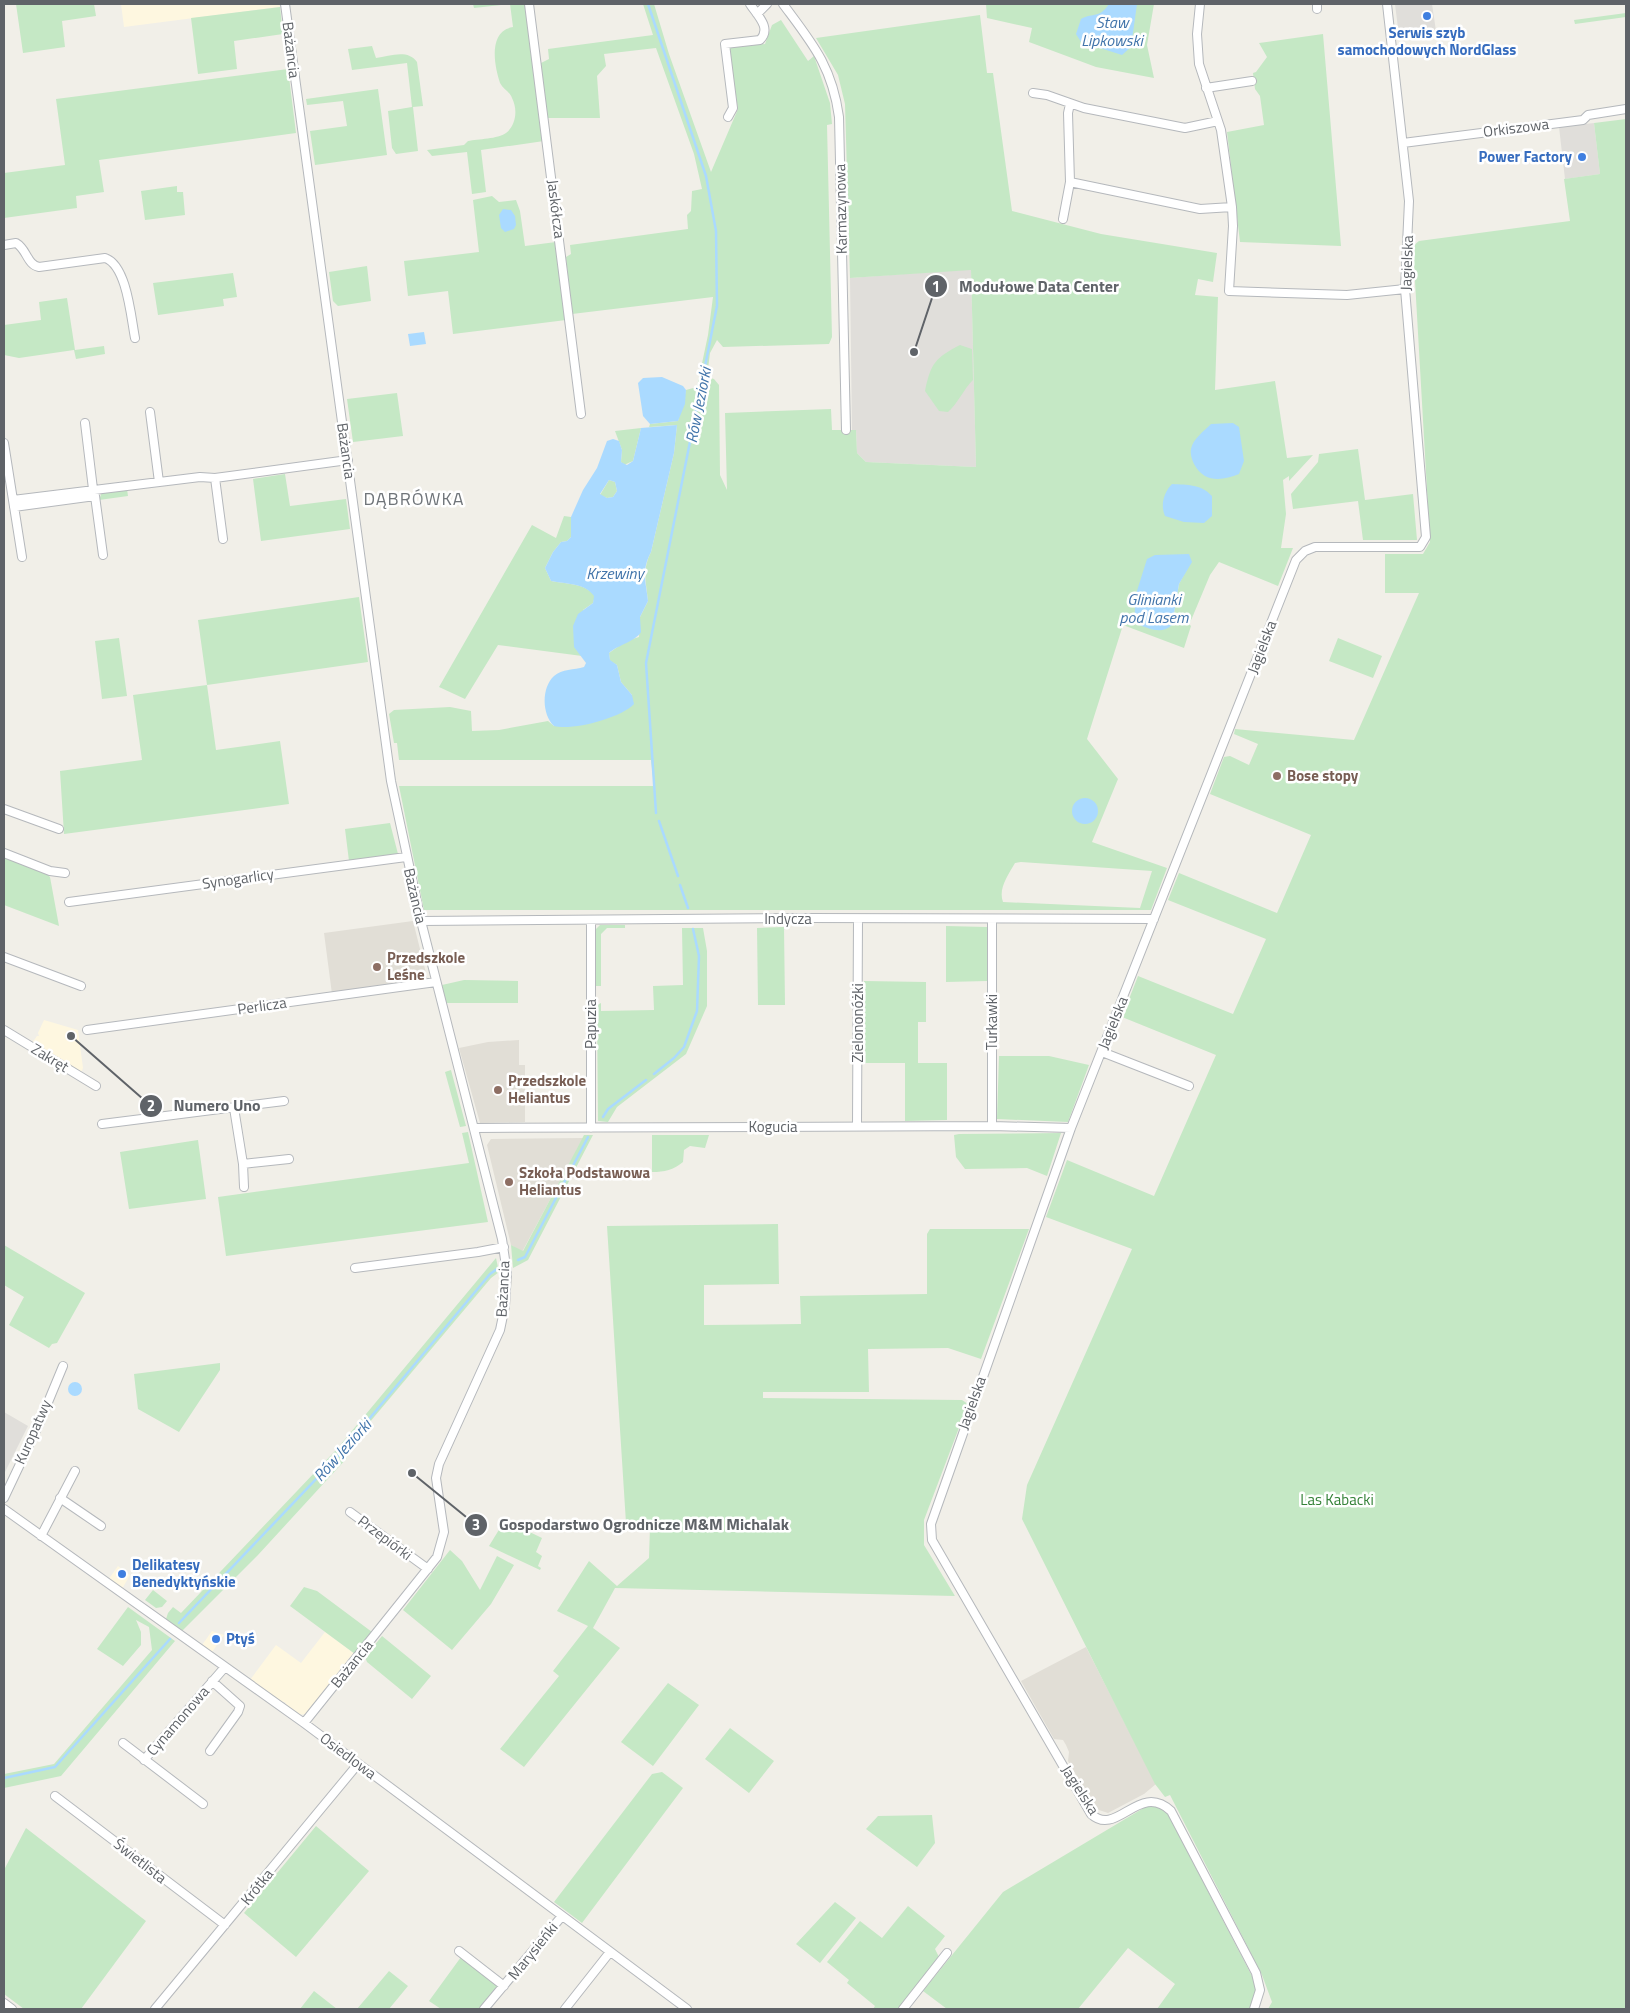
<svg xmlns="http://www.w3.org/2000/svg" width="1630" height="2013" viewBox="0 0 1630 2013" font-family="'Titillium Web',sans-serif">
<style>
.commercial{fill:#fef7e0}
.industrial{fill:#e0deda}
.education{fill:#e1ded6}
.green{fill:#c5e8c5;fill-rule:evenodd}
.water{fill:#aadaff;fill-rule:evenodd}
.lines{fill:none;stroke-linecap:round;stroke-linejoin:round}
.stream{stroke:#aadaff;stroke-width:2.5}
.street-casing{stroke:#b5b8bc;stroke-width:10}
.street{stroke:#fff;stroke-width:8}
.shop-dot{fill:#3f7fe0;stroke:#fff;stroke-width:2}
.education-dot{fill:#8d6e63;stroke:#fff;stroke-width:2}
.labels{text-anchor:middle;stroke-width:5;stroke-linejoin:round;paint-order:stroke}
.shop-label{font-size:15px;font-weight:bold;fill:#366cbe;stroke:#fff;text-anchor:start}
.street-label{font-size:15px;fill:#5f6368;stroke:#fff}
.education-label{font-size:15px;font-weight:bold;fill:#785e54;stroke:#fff;text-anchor:start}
.park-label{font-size:15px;fill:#348238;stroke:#fff}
.water-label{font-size:16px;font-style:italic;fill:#4174aa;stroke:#fff}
.quarter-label{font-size:18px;letter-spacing:1px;fill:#70757a;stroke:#fff}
.leader{fill:none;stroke:#5f6368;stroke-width:2}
.callout-dot{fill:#5f6368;stroke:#fff;stroke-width:2}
.mark-label{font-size:15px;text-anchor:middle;font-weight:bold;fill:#fff}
.callout-label{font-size:16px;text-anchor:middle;font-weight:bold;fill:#5f6368;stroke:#fff;stroke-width:5;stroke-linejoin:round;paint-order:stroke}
</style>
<rect width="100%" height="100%" fill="#f1efe8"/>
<path class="commercial" d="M 121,4 L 279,4 L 280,7 L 124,27 Z
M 44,1020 L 78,1030 L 83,1068 L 80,1075 L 32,1043 L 37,1036 L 39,1036 L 38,1033 Z
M 118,1566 L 130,1575 L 122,1589 L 108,1580 Z
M 212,1631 L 224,1635 L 212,1652 L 202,1645 Z
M 325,1632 L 355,1654 L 349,1658 L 306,1714 L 297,1715 L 287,1707 L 285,1702 L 280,1702 L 250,1680 L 276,1645 L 301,1663 Z"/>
<path class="industrial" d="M 1395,4 L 1432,4 L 1436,31 L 1399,36 Z
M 1594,123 L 1600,174 L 1565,179 L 1559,127 Z
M 971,269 L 976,467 L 866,462 L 857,453 L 856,430 L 852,430 L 850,278 Z
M 4,1412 L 28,1426 L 4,1474 L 5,1418 Z"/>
<path class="education" d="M 413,921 L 428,981 L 332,994 L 324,933 Z
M 519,1040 L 519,1065 L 525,1065 L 525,1122 L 480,1123 L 459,1048 L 488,1042 Z
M 583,1138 L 522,1252 L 511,1245 L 487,1145 L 491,1139 Z
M 1086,1647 L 1156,1784 L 1144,1794 L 1108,1813 L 1096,1809 L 1068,1761 L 1069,1752 L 1066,1745 L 1063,1740 L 1054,1739 L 1021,1681 Z"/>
<path class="green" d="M 16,4 L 94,4 L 96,16 L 62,21 L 65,47 L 23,53 Z
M 473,4 L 525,4 L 544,141 L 481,150 L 486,192 L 472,194 L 467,152 L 432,156 L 427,150 L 464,145 L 468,141 C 478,139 498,139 506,133 C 516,125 518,110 512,98 C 510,92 503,89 500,83 C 494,65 488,31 513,27 L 510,4 L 474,8 Z
M 643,4 L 654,4 L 669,54 L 711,172 L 738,109 L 729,48 L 765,44 L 772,25 L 781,20 L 808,61 L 814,56 L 830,103 L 832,124 L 827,125 L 832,337 L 829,344 L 723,347 L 717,340 L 710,353 L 707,377 L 714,379 L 719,385 L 720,475 L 727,490 L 725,413 L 831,409 L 832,430 L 856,430 L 857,453 L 866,462 L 976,467 L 971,270 L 850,278 L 845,104 L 838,75 L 816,38 L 980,15 L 987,73 L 993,73 L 1012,211 L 1101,234 L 1217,253 L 1213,282 L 1198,279 L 1195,295 L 1218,297 L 1215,390 L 1275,381 L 1287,458 L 1313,455 L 1289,481 L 1289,476 L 1283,480 L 1286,514 L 1281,548 L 1293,548 L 1278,586 L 1219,562 L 1210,575 L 1192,618 L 1189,624 L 1191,626 L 1184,648 L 1123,625 L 1087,739 L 1118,779 L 1092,842 L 1167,868 L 1151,910 L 424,910 L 399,786 L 654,786 L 651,760 L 399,760 L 397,743 L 394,743 L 389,714 L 394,710 L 450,707 L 471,711 L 472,731 L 499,730 L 548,721 L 554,726 L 632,695 L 621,682 L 617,665 L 610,661 L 609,653 L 626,641 L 639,637 L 640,617 L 648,601 C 646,583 642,569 651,552 L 674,453 L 677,425 L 649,427 L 650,424 L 678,421 L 686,390 L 697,387 L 708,335 L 713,297 L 572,314 L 566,257 L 571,254 L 570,245 L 688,229 L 687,215 L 691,211 L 692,191 L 702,189 L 694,154 L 656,48 L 604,54 L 606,66 L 597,76 L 600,118 L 547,118 L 541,63 L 549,59 L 548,49 L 653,35 ZM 1187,569 L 1179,584 L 1172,625 L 1136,594 ZM 1021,862 L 1152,871 L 1140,908 L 1003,902 C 998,889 1008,875 1015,863 Z
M 986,4 L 1154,4 L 1147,45 L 1154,78 L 1096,67 L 1029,42 L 1032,28 L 987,18 Z
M 280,7 L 283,34 L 234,41 L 237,69 L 198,74 L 191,18 Z
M 1626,13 L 1626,17 L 1575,24 L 1574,20 Z
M 1323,34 L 1341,246 L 1240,242 L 1227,132 L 1264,125 L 1260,96 L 1255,89 L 1253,73 L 1256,72 L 1267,57 L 1259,43 Z
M 372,46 L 376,58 C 390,56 408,49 417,62 L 423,106 L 413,107 L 418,151 L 396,154 L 392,148 L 388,111 L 412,107 L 407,63 L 352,70 L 348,49 Z
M 288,69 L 296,133 L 99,160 L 104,192 L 76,196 L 77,208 L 4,218 L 4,173 L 65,165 L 56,99 Z
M 378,89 L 387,155 L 315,165 L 310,131 L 347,126 L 343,101 L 307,105 L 306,99 Z
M 1626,119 L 1626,2009 L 1268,2009 L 1272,2002 L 1262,1975 L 1170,1795 L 1165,1797 L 1155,1784 L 1022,1519 L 1027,1485 L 1132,1249 L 1046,1217 L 1067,1160 L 1154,1196 L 1216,1055 L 1122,1017 L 1138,976 L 1233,1014 L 1266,939 L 1168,900 L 1179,873 L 1277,913 L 1311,835 L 1210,794 L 1224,757 L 1230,756 L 1249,765 L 1258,744 L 1234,734 L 1235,729 L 1354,740 L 1419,593 L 1385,593 L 1385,554 L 1423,554 L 1430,542 L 1413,246 L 1419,241 L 1570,221 L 1564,179 L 1600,174 L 1594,123 Z
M 177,186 L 177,192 L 183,192 L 185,215 L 145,220 L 141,191 Z
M 492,196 L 499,202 L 516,200 L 520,211 L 525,246 L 556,242 L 566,320 L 453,334 L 448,291 L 408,296 L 404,261 L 479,252 L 473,200 Z
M 367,266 L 371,301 L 338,306 L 333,301 L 329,272 Z
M 233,273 L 237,297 L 223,299 L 224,306 L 158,315 L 153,283 Z
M 67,298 L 75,350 L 104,346 L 105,354 L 76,359 L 74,350 L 19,358 L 4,355 L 4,325 L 41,320 L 39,302 Z
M 960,345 L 972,349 L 973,380 C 963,390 959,402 948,412 L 939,411 L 925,391 C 931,363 935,358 960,345 Z
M 397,393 L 403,436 L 353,442 L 347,399 Z
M 641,428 L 633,461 L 624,465 L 621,462 L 622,450 L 615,431 Z
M 1358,449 L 1365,500 L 1413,494 L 1417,540 L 1363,540 L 1358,501 L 1293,509 L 1291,494 L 1318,462 L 1319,454 Z
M 285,474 L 290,506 L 346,499 L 350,529 L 261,541 L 253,479 Z
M 609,480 L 615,482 L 617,491 L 613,497 L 607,498 L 600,495 Z
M 127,489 L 128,496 L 99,500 L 102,492 Z
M 564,516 L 571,517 L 571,537 L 567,541 L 561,542 L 553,552 L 545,568 L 551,581 C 566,584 585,583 595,596 L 593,603 L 583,610 L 582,656 L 498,645 L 465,699 L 439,687 L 532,525 L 556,538 Z
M 359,597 L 368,662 L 207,685 L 216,750 L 280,741 L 289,804 L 64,834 L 60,771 L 142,760 L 133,695 L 207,685 L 198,620 Z
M 119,638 L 127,696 L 102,699 L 95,641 Z
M 1338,638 L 1382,656 L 1373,678 L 1329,661 Z
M 390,823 L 398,854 L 349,861 L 345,829 Z
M 6,857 L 44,871 L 50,877 L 59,926 L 4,905 L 4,862 Z
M 600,925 L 625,925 L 625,928 L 607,928 L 601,934 L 601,986 L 596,986 L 596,929 Z
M 946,926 L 987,927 L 987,981 L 946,982 Z
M 784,927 L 785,1005 L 758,1005 L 757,928 Z
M 682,928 L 703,928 L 707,951 L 707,1006 L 686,1054 L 617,1107 L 608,1122 L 598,1121 L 597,1005 L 601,1003 L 601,1011 L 654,1010 L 653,986 L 683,985 Z
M 464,980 L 518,981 L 518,1003 L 446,1003 L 442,985 Z
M 864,981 L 926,982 L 926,1022 L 918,1022 L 918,1063 L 947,1063 L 947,1120 L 905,1121 L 905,1063 L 863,1063 Z
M 999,1056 L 1049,1056 L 1089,1065 L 1068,1122 L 997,1119 Z
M 451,1070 L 466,1126 L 460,1127 L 445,1072 Z
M 468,1132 L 488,1222 L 226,1256 L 218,1197 L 469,1163 L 462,1133 Z
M 1061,1133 L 1047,1176 L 1027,1168 L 965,1169 L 956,1157 L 954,1135 L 959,1134 Z
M 584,1135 L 593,1135 L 528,1260 L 513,1268 L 511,1245 L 523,1251 Z
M 652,1135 L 709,1135 L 705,1148 L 690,1146 L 684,1150 L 683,1162 C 673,1170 665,1172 652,1172 Z
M 198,1140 L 206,1199 L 129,1209 L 120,1152 Z
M 778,1224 L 779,1284 L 704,1285 L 704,1325 L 801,1324 L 800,1296 L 927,1294 L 927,1234 L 930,1229 L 1029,1229 L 981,1359 L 948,1348 L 868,1349 L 869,1392 L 763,1392 L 763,1398 L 962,1400 L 968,1404 L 924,1520 L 924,1545 L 955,1596 L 615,1588 L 593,1628 L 620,1648 L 524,1767 L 500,1749 L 559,1676 L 553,1671 L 588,1626 L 557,1611 L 589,1561 L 617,1586 L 649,1558 L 650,1527 L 626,1523 L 607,1226 Z
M 4,1245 L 85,1293 L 57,1343 L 52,1344 L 49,1348 L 9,1325 L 24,1297 L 4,1285 Z
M 496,1258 L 499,1272 L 491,1278 L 343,1454 L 347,1458 L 258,1555 L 182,1631 L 166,1619 L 168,1613 L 173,1607 L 181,1613 L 336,1450 Z
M 220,1363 L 220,1370 L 179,1432 L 138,1409 L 134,1374 Z
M 505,1520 L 542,1538 L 536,1552 L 542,1556 L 538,1566 L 541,1568 L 540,1570 L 489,1546 Z
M 450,1550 L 462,1561 L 480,1590 L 497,1556 L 514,1565 L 491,1604 L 452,1650 L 403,1610 Z
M 304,1587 L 317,1591 L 372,1632 L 355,1654 L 290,1606 Z
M 153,1590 L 167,1601 L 162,1607 L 156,1608 L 145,1600 Z
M 128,1607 L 175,1641 L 61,1776 L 4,1788 L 4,1774 L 54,1764 L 152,1650 L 149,1627 L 136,1620 L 141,1632 L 141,1645 L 123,1666 L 97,1649 Z
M 382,1636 L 431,1676 L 412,1699 L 367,1662 L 365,1657 Z
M 668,1683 L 699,1705 L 653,1766 L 621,1742 Z
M 730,1728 L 774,1761 L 749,1793 L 705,1759 Z
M 662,1772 L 683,1788 L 582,1923 L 554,1902 L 652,1774 Z
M 1152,1803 L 1163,1808 L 1168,1814 L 1255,1982 L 1256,1997 L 1251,2009 L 1157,2009 L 1175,1984 L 1128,1948 L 1078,2009 L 947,2009 L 923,1991 L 1003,1892 Z
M 932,1815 L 935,1843 L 917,1867 L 866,1829 L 878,1816 Z
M 316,1826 L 369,1871 L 296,1957 L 244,1913 Z
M 26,1828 L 146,1921 L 81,2009 L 24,2009 L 4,1994 L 4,1870 Z
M 835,1902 L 856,1918 L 820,1963 L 796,1944 Z
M 908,1906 L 945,1936 L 935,1949 L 940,1959 L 900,2009 L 873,2009 L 875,2006 L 847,1983 L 849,1980 L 827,1962 L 860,1921 L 882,1938 Z
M 461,1957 L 497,1985 L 497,1988 L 479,2009 L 441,2009 L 429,2001 Z
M 389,1971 L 408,1986 L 389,2009 L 357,2009 Z
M 314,1991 L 337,2009 L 300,2009 Z"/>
<path class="water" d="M 1109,4 L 1137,4 L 1131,47 L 1122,55 L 1081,42 L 1076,34 L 1081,19 C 1094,12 1099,19 1109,4 Z
M 503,209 L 511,210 L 515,216 L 516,225 L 514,229 L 505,232 L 501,228 L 499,215 Z
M 424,332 L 426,344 L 410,346 L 408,334 Z
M 662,377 L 683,386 L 686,390 L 685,404 L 678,421 L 650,424 L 643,416 L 638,383 L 643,378 Z
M 1233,423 L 1239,427 L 1244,461 L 1239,474 C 1222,481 1204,483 1194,464 C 1192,460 1190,454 1191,449 C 1193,439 1204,431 1211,424 Z
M 677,425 L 674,453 L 651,552 C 641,571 646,582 648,601 L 640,617 L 641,632 C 636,641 618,645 609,653 L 610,660 L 617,665 L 621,682 L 632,695 L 634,704 C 621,718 572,731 554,726 C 542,715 541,688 554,676 C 562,669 574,670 584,667 L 586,663 L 574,647 L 573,626 L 578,614 L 593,603 L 594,596 C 585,583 566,584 551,581 L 545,568 L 553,552 L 561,542 L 567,541 L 571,537 L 571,517 L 583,490 L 597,468 L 607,441 L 613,439 L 619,441 L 622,450 L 621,462 L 627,465 L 633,461 L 641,428 ZM 609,480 L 615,482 L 617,491 L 613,497 L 607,498 L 600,494 Z
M 1172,484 C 1188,485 1201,484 1212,496 L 1212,516 L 1204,523 L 1184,522 L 1165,516 C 1160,505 1164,492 1172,484 Z
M 1189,554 L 1192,562 L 1179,584 L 1172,625 C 1161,636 1146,627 1134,623 L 1136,594 L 1147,559 L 1155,555 Z
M1072 811a13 13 0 1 1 26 0a13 13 0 1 1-26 0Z
M68 1389a7 7 0 1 1 14 0a7 7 0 1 1-14 0Z"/>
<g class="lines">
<path class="stream" d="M 648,4 L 706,176 L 716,231 L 717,306 L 646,663 L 656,813
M 659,821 L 678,876
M 680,885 L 688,908
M 654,1074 L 674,1058 L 684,1047 L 697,1011 L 699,956 L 693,929
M 603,1117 L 608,1109 L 646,1080
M 518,1260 L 525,1257 L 588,1137
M 179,1623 L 339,1455 L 490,1274 L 497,1269
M 4,1778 L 55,1767 L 170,1639"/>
<defs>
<path id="street" d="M 285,4 L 391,781 L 421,921 L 502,1239 L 507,1273 L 505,1306 L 500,1330 L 439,1464 L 436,1478 L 444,1532 L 437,1557 L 304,1723
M 529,4 L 581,414
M 783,4 C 812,43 832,66 839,117 L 846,430
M 1200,4 L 1197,34 L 1199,64 L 1221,130 L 1232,207 L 1233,226 L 1229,291 L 1347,295 L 1405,289
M 1317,4 L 1317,9
M 757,14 L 767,4
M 1206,88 L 1252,81
M 1033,93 L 1047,95 L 1084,108 L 1185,128 L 1218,121
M 728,117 L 733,108 L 725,44 L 760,40 C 772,28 757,15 750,4
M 1403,143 L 1583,120 L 1588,115 L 1626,109
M 1070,182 L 1200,209 L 1232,207
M 1063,219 L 1070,182 L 1068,113 L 1070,104
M 4,245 L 16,243 C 27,249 27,265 39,267 L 105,258 C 127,265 131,318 135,338
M 150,412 L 159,482
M 85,423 L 93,489
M 4,443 L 22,557
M 215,478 L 223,539
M 13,500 L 200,477 L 215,478 L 348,460
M 14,507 L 95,496 L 103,555
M 4,809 L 59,829
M 4,853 L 50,871 L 65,873
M 69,902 L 406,857
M 992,919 L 992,1126
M 421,921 L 807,918 L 1154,919
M 4,957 L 81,986
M 4,1030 L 96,1086
M 87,1030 L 436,982
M 1102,1052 L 1189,1086
M 234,1108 L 243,1164 L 244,1187
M 102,1124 L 284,1101
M 857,1126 L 858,919
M 475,1128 L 992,1126 L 1071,1128
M 591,1128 L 591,921
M 243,1164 L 289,1159
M 355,1268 L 478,1252 L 504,1247
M 4,1498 L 39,1424 L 63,1366
M 60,1498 L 101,1526
M 4,1509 L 304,1723 L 687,2009
M 350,1512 L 428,1569
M 41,1536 L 75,1471
M 123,1743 L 203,1804
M 210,1751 L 238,1712 L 240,1706 L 212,1681
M 144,1760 L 225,1667
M 55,1796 L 225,1925
M 459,1951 L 504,1986
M 4,2003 L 12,2009
M 155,2009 L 358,1764
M 484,2009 L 562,1916
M 565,2009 L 610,1952
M 903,2009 L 947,1953
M 1254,2009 L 1260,1990 L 1256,1973 L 1171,1811 C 1139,1781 1117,1838 1091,1814 L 932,1540 L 931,1524 L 1071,1128 L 1296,560 L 1305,551 L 1315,547 L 1420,547 L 1426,537 L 1405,289 L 1409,201 L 1387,4"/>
</defs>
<use href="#street" class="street-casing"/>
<use href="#street" class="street"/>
</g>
<g class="shop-dot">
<circle cx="1427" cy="16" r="5"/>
<circle cx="1582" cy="157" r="5"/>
<circle cx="122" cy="1574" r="5"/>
<circle cx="216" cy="1639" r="5"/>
</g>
<g class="education-dot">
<circle cx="1277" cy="776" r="5"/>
<circle cx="377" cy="967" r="5"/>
<circle cx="498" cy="1090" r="5"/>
<circle cx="509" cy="1182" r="5"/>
</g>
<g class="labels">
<g class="shop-label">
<text x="1427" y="38" text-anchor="middle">Serwis szyb<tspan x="1427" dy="17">samochodowych NordGlass</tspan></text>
<text x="1572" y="162" text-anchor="end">Power Factory</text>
<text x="132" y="1570">Delikatesy<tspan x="132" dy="17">Benedyktyńskie</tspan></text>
<text x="226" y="1644">Ptyś</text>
</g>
<g class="street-label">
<text transform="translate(291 50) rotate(83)" y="5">Bażancia</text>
<text transform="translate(1516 128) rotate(-7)" y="5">Orkiszowa</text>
<text transform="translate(556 209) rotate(83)" y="5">Jaskółcza</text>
<text transform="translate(841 209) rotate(-91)" y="5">Karmazynowa</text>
<text transform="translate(1407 263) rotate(-88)" y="5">Jagielska</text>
<text transform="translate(346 451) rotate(82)" y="5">Bażancia</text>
<text transform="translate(1262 647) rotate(-69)" y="5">Jagielska</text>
<text transform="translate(238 879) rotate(-8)" y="5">Synogarlicy</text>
<text transform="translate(415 896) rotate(77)" y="5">Bażancia</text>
<text x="788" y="924">Indycza</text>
<text transform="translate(262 1006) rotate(-8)" y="5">Perlicza</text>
<text transform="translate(992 1022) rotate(-90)" y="5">Turkawki</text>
<text transform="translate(858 1023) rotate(-90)" y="5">Zielononóżki</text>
<text transform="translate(1113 1023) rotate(-68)" y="5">Jagielska</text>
<text transform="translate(591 1024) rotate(-90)" y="5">Papuzia</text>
<text transform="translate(50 1058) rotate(31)" y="5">Zakręt</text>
<text x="773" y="1132">Kogucia</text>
<text transform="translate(503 1289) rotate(-87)" y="5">Bażancia</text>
<text transform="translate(972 1403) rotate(-70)" y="5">Jagielska</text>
<text transform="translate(33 1432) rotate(-66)" y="5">Kuropatwy</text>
<text transform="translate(385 1538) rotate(37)" y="5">Przepiórki</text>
<text transform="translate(352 1664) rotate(-51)" y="5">Bażancia</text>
<text transform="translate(178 1721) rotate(-49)" y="5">Cynamonowa</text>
<text transform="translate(348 1756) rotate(37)" y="5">Osiedlowa</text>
<text transform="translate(1080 1790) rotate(57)" y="5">Jagielska</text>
<text transform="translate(140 1861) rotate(38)" y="5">Świetlista</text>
<text transform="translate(257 1887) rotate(-51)" y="5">Krótka</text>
<text transform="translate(533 1951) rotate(-51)" y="5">Marysieńki</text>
</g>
<g class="education-label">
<text x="1287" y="781">Bose stopy</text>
<text x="387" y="963">Przedszkole<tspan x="387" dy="17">Leśne</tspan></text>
<text x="508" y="1086">Przedszkole<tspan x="508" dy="17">Heliantus</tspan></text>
<text x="519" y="1178">Szkoła Podstawowa<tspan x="519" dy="17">Heliantus</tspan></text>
</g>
<g class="park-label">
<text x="1337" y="1505">Las Kabacki</text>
</g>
<g class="water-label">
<text x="1112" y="28">Staw<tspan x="1112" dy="18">Lipkowski</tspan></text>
<text transform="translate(698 405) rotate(-79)" y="6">Rów Jeziorki</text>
<text x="615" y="579">Krzewiny</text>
<text x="1154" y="605">Glinianki<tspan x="1154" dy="18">pod Lasem</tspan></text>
<text transform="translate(342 1450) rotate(-48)" y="6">Rów Jeziorki</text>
</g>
<g class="quarter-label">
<text x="414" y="505">DĄBRÓWKA</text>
</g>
</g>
<path class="leader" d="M914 352L936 286M71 1036L151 1106M412 1473L476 1525"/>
<g class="callout-dot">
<circle cx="914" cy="352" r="5"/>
<circle cx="71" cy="1036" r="5"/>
<circle cx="412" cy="1473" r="5"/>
<circle cx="936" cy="286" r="12"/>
<circle cx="151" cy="1106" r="12"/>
<circle cx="476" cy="1525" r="12"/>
</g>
<g class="mark-label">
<text x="936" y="292">1</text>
<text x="151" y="1111">2</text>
<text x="476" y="1530">3</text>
</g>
<g class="callout-label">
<text x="1039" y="292">Modułowe Data Center</text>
<text x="217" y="1111">Numero Uno</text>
<text x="644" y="1530">Gospodarstwo Ogrodnicze M&amp;M Michalak</text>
</g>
<rect width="1630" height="2013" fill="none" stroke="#5f6368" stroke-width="10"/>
</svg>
